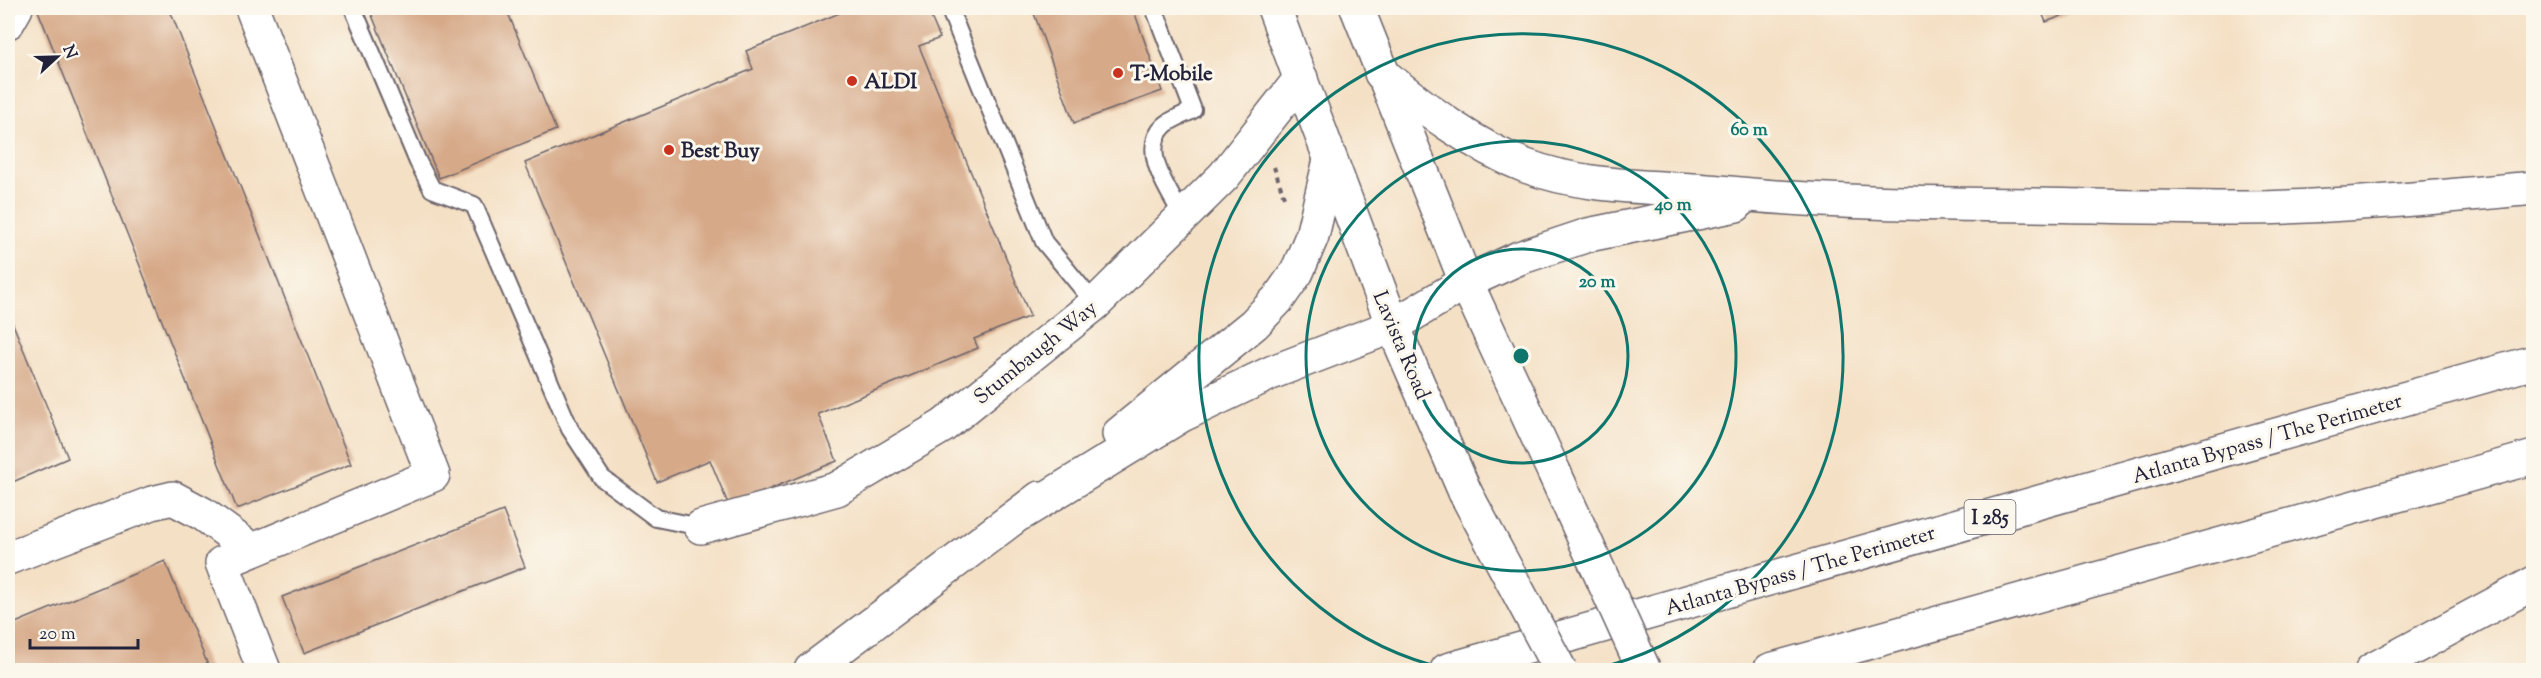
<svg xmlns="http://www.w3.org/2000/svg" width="2541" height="678" viewBox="0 0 2541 678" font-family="'Sorts Mill Goudy',serif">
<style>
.building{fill:#d6a988}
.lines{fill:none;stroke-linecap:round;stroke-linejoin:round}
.service-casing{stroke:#6c646b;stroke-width:20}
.minor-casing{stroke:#6c646b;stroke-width:36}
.secondary-casing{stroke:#6c646b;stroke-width:36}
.motorway-casing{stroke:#6c646b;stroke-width:36}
.path{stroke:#6c646b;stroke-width:4;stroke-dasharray:4.5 4.5;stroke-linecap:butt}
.service{stroke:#fff;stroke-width:16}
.minor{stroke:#fff;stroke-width:33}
.secondary{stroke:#fff;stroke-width:33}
.motorway{stroke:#fff;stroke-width:33}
.secondary-bridge-casing{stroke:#6c646b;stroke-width:36;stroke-linecap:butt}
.secondary-bridge{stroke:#fff;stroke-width:33}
.ring{fill:none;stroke:#0f766e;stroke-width:3}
.poi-dot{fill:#c8321e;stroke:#fbf7ec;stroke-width:2}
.labels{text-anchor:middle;stroke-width:6;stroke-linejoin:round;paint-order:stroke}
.shield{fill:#fbf7ec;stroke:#636270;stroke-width:1.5}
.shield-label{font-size:20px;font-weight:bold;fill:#22223b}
.poi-label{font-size:21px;font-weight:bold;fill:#22223b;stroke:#fbf7ec;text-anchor:start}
.street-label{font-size:21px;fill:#22223b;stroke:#fbf7ec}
.centre{fill:#0f766e;stroke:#fbf7ec;stroke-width:3}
.ring-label{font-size:18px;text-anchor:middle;font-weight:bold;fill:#0f766e;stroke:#fbf7ec;stroke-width:6;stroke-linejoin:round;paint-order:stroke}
</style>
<rect width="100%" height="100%" fill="#fbf7ec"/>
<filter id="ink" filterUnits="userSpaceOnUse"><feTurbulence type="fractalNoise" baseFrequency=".0167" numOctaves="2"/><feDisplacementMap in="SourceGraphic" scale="12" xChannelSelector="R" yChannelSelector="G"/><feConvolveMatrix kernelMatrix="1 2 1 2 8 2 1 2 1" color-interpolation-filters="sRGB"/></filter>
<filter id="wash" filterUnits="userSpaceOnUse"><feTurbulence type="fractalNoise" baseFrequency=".008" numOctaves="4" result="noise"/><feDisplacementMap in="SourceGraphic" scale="24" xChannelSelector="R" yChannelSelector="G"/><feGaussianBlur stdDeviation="1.35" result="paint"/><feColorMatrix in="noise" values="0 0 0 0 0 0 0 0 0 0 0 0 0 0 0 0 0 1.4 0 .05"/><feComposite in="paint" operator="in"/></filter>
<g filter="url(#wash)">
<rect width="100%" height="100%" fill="#f4e0c5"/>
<g id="blocks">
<path class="building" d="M 37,8 L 169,8 L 351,464 L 237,509 Z
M 369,8 L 506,8 L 556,130 L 439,178 Z
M 852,8 L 927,8 L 940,38 L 919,46 L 1030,316 L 974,339 L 978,348 L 818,414 L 837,461 L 729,506 L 710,460 L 657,482 L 525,163 L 753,69 L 746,51 Z
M 1032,8 L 1133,8 L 1162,91 L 1074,123 Z
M 2040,8 L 2074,8 L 2075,11 L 2046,22 Z
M 8,312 L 68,458 L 8,484 Z
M 503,511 L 525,567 L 304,653 L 282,597 Z
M 165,561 L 210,670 L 8,670 L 8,626 Z"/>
</g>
</g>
<g filter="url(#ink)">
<use href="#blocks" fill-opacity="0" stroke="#6c646b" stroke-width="1.5"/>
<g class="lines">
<defs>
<path id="service" d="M 353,8 L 418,162 L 432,189 L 474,205 L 570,429 L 602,478 L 656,518 L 701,527
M 949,8 L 1044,242 L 1095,304
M 1154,8 L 1193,110 C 1184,115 1171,119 1164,126 C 1138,151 1171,193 1183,217"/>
<path id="minor" d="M 252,8 L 433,475 L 222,563 L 264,670
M 8,22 L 16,8
M 701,527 L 837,489 L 943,426 L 1095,304 L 1224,176 L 1301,78
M 8,558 L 152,503 L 173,498 L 203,514 L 252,550"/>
<path id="secondary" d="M 1274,8 L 1393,326 L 1465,492
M 1357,8 L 1466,282 L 1554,472"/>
<path id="motorway" d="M 1381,73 C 1426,109 1471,145 1526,166 C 1587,189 1655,186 1719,192 C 1824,203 1929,204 2034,205 C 2104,206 2173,208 2243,208 C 2340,207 2437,197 2534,188
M 1119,434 L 1254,324 L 1278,299 L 1297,272 L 1312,236 L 1330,160
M 1022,513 L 1182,415 L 1273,372 L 1393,326 L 1466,282 L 1519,258 L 1588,235 L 1736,205
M 811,670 L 1040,498
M 1447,670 L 2534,362
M 1770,670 L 2534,457
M 2372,670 L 2534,583"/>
</defs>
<use href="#service" class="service-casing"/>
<use href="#minor" class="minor-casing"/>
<use href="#secondary" class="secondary-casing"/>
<use href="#motorway" class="motorway-casing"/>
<path class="path" d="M 1274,167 L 1284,197"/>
<use href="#service" class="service"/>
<use href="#minor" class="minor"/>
<use href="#secondary" class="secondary"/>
<use href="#motorway" class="motorway"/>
<defs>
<path id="secondary-bridge" d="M 1554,472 L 1644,670
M 1465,492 L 1560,670"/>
</defs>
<use href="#secondary-bridge" class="secondary-bridge-casing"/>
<use href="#secondary-bridge" class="secondary-bridge"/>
</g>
</g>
<g class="ring">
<circle cx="1521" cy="356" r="107"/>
<circle cx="1521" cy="356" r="215"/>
<path d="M1451 670A322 322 0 1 1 1591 670"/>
</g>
<g class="poi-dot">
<circle cx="1118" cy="73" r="6"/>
<circle cx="852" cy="81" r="6"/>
<circle cx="669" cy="150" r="6"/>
</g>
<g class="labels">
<rect class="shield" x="1964.5" y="500" width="51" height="34" rx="4.5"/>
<g class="shield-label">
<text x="1990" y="524">I 285</text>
</g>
<g class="poi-label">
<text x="1130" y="80">T-Mobile</text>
<text x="864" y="88">ALDI</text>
<text x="681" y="157">Best Buy</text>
</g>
<g class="street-label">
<text transform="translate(1402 345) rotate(67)" y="7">Lavista Road</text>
<text transform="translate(1035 352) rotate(-39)" y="7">Stumbaugh Way</text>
<text transform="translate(2267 438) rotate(-16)" y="7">Atlanta Bypass / The Perimeter</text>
<text transform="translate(1800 570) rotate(-16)" y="7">Atlanta Bypass / The Perimeter</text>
</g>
</g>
<circle cx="1521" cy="356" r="9" class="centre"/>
<g class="ring-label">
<text x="1749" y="135">60 m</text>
<text x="1673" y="210">40 m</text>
<text x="1597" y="287">20 m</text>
</g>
<rect width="2541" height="678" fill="none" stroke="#fbf7ec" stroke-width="30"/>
<g transform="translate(57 57) rotate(68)" stroke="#fbf7ec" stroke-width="4.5" paint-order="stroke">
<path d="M0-4.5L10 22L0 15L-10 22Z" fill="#22223b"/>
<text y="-9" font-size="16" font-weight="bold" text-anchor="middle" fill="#22223b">N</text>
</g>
<path d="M30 639v9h108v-9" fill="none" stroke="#22223b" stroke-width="3"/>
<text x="39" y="639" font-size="18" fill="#22223b" stroke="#fbf7ec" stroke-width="4.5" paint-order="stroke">20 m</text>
</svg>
